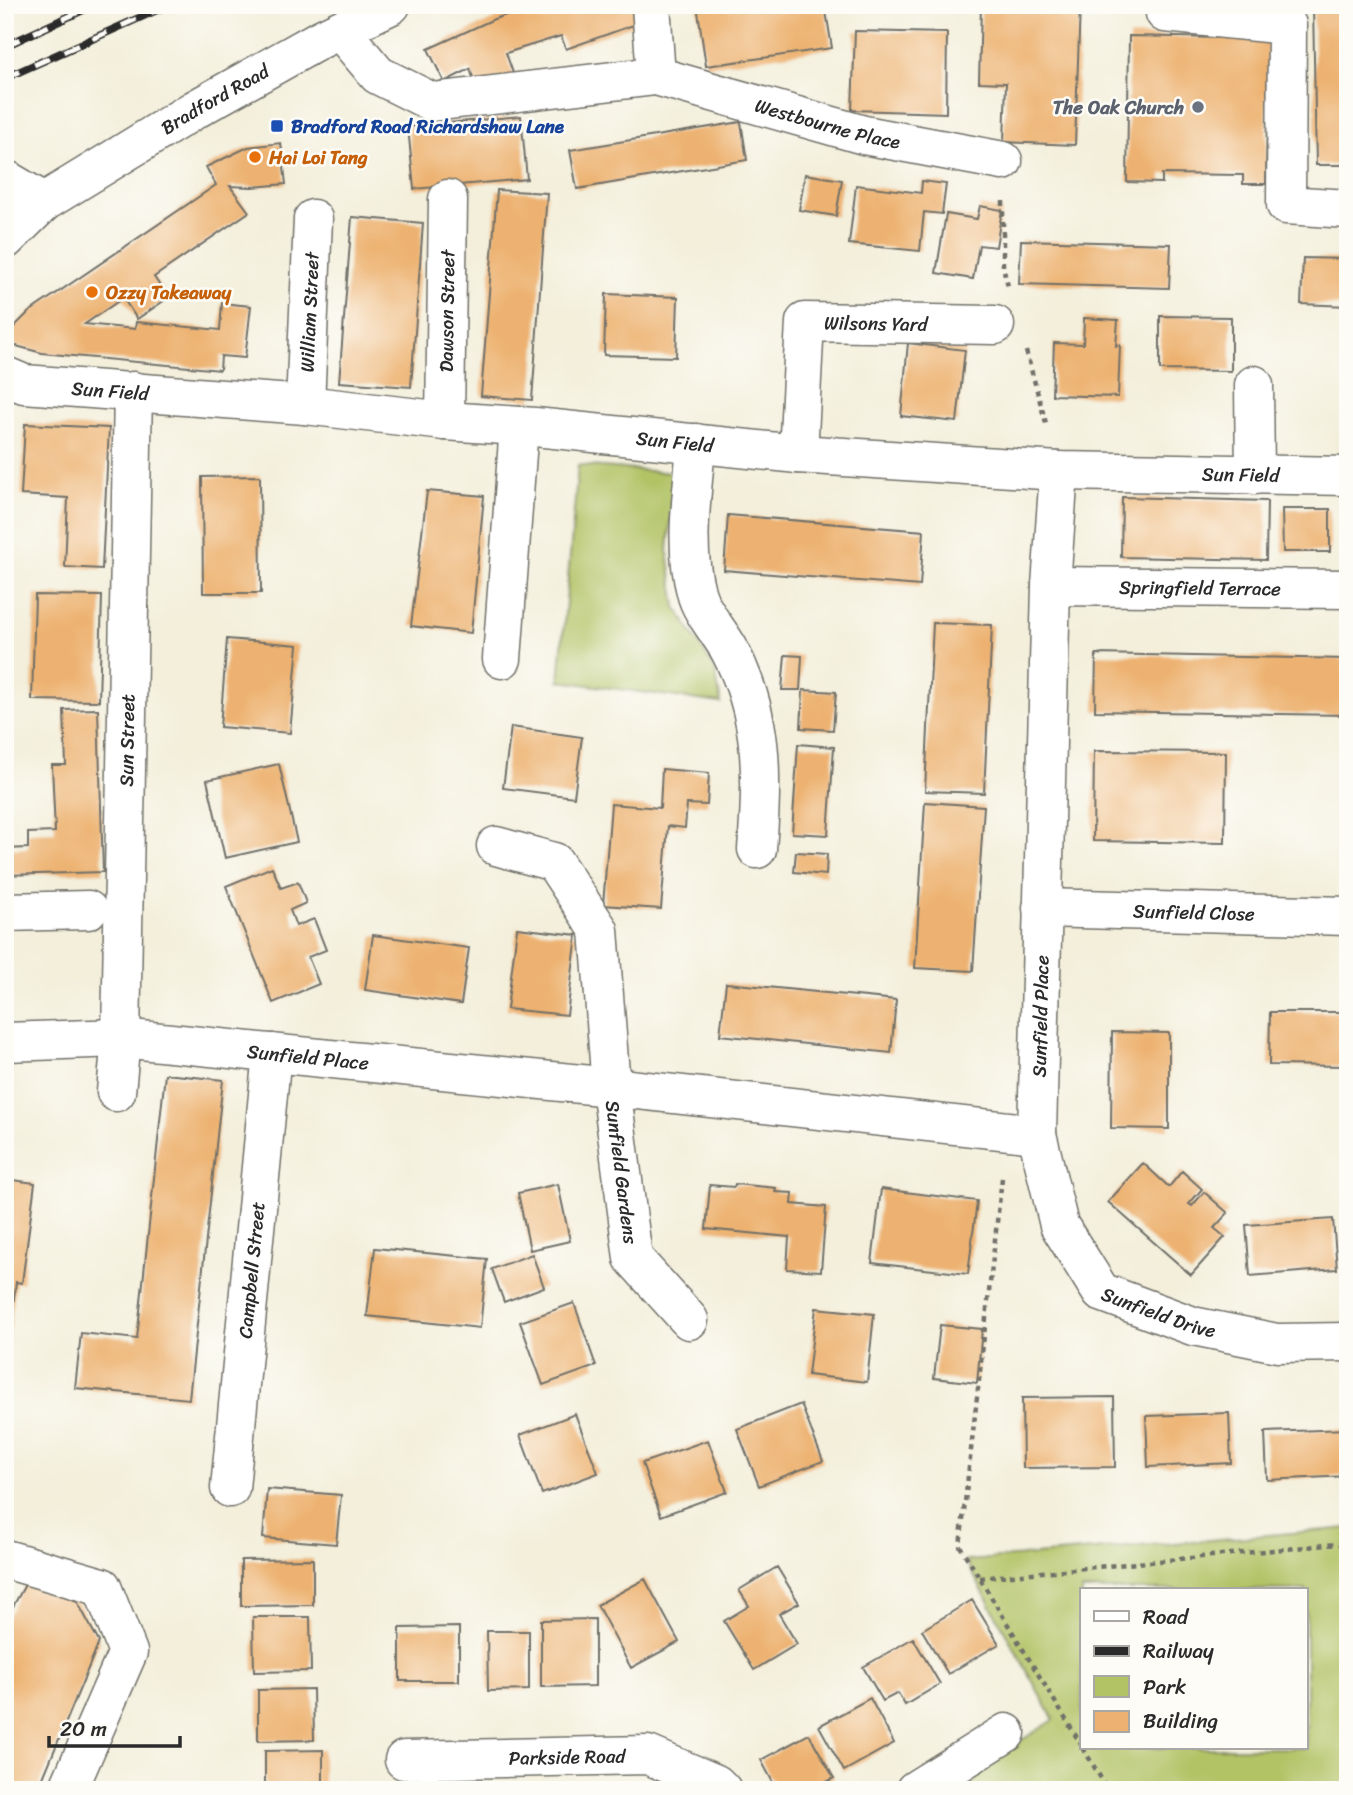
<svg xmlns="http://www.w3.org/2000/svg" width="1353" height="1795" viewBox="0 0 1353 1795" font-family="Sriracha,sans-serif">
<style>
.green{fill:#b2c366;stroke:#6e7748;stroke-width:2;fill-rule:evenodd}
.building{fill:#edb271}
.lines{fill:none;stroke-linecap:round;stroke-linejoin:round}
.minor-casing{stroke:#717069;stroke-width:41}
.major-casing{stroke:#717069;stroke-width:41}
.path{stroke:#717069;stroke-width:4.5;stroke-dasharray:5 5;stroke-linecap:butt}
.minor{stroke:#fff;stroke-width:38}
.major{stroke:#fff;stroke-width:38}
.rail-casing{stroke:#2b2b2b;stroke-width:8}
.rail{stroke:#fdfcf7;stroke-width:5;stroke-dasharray:16;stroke-linecap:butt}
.worship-dot{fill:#6b7280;stroke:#fdfcf7;stroke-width:2.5}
.transit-dot{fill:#1a4fb4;stroke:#fdfcf7;stroke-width:2.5}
.food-dot{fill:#e8710a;stroke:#fdfcf7;stroke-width:2.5}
.labels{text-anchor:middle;stroke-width:5;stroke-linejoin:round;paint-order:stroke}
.street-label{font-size:19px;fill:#2b2b2b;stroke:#fdfcf7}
.worship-label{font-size:19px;font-weight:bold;fill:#5b616d;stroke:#fdfcf7;text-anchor:end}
.transit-label{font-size:19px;font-weight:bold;fill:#164399;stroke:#fdfcf7;text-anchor:start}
.food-label{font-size:19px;font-weight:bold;fill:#c56008;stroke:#fdfcf7;text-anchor:start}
</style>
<rect width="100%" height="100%" fill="#fdfcf7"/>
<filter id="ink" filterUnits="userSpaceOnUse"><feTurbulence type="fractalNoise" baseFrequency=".0143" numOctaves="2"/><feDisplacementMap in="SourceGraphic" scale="14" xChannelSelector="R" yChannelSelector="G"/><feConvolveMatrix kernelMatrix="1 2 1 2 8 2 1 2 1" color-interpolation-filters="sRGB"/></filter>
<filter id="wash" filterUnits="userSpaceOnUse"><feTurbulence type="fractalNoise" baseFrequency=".00686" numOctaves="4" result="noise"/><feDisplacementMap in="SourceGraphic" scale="28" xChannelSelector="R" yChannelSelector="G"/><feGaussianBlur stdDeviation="1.57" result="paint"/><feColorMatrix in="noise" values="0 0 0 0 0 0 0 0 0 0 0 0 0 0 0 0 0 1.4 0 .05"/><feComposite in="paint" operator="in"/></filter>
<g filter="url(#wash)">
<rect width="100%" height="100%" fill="#f3efdb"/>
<path class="green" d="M 578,465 L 674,473 L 668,552 L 676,607 L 715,670 L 721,703 L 559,681 Z
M 1348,1528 L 1348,1790 L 940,1790 L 1054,1720 L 966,1561 ZM 1082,1590 L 1306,1590 L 1306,1748 L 1082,1748 Z"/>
<g id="blocks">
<path class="building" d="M 537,5 L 636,5 L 642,22 L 566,49 L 561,36 L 506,53 L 514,76 L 477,89 L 470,69 L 444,82 L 428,49 L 494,19 Z
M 697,5 L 825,5 L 832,48 L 706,66 Z
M 981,5 L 1080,5 L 1075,145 L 1004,142 L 1006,83 L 979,82 Z
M 1313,5 L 1348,5 L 1348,165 L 1316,165 Z
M 855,31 L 947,33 L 946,113 L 852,110 Z
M 1129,36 L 1268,39 L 1266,184 L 1243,184 L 1243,175 L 1162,174 L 1162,183 L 1127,182 Z
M 521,116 L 527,179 L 414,189 L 408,127 Z
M 741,122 L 747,160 L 577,189 L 570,150 Z
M 281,143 L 286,184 L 252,187 L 230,186 L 249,212 L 154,277 L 168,298 L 137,319 L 123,298 L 85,324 L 135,329 L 136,322 L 220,330 L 222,303 L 251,306 L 245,358 L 221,356 L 220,370 L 42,353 L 5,343 L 5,336 L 29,312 L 216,185 L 206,167 L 248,147 Z
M 805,174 L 842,180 L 836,216 L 799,210 Z
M 922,181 L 946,184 L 942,214 L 924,212 L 920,251 L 849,244 L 856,185 L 921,193 Z
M 497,190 L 547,193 L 532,400 L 481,396 Z
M 980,206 L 1002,210 L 996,247 L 979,245 L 973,279 L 936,273 L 946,214 L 977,219 Z
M 352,217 L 423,223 L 411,387 L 339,382 Z
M 1021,240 L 1171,244 L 1169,288 L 1019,284 Z
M 1303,258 L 1348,259 L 1348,306 L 1301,304 Z
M 606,294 L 678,297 L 676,357 L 604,355 Z
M 1160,316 L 1231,317 L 1231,371 L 1160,370 Z
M 1084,318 L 1118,320 L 1116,346 L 1120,345 L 1118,397 L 1052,395 L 1054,343 L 1083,344 Z
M 908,343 L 965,350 L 957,422 L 901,416 Z
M 25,424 L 109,428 L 102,569 L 65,567 L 68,498 L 21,495 Z
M 260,476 L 261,593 L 203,593 L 202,477 Z
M 427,491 L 484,496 L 471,633 L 411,626 Z
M 1122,497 L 1267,501 L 1266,560 L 1121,557 Z
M 1282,509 L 1330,509 L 1330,552 L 1283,552 Z
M 728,515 L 924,531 L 920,586 L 724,570 Z
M 35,595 L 102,596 L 99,701 L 32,700 Z
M 933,623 L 992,625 L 984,793 L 925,791 Z
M 227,639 L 298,645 L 290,733 L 220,727 Z
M 1096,654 L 1348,659 L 1348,715 L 1095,711 Z
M 785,655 L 802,656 L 800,690 L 782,690 Z
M 803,690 L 836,692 L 833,730 L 801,728 Z
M 98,709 L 103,872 L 5,875 L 5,849 L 28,848 L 28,833 L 55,832 L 52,765 L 66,765 L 64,710 Z
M 511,727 L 582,737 L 574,797 L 503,788 Z
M 798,744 L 834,747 L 828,835 L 792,833 Z
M 1094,751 L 1226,752 L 1225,843 L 1093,841 Z
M 279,764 L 297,842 L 225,858 L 207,780 Z
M 662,769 L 709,773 L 707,805 L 687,804 L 685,828 L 668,826 L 661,909 L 603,905 L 611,804 L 660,808 Z
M 925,802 L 984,806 L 973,971 L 915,968 Z
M 796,852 L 827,854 L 826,875 L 794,872 Z
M 272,867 L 281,888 L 298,882 L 306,903 L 290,910 L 296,926 L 314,919 L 326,950 L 308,957 L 319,984 L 273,1003 L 226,886 Z
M 517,928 L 577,935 L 567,1015 L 507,1009 Z
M 373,935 L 469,948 L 461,1004 L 365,990 Z
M 726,983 L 896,1000 L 891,1053 L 720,1035 Z
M 1270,1012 L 1348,1012 L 1348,1066 L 1269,1065 Z
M 1112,1032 L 1169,1033 L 1169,1129 L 1111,1128 Z
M 165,1074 L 223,1080 L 189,1399 L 75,1388 L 81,1333 L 137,1339 Z
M 1143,1163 L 1169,1187 L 1182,1171 L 1202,1189 L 1189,1204 L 1192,1206 L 1204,1192 L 1228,1213 L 1214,1228 L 1225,1237 L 1191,1275 L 1108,1202 Z
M 5,1179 L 35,1183 L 22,1283 L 16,1282 L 7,1355 Z
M 558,1184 L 570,1241 L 530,1250 L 518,1193 Z
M 735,1184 L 776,1188 L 775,1192 L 793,1193 L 792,1204 L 826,1207 L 821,1271 L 787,1269 L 789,1237 L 706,1229 L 710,1185 L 734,1187 Z
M 881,1189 L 977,1201 L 968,1274 L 872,1263 Z
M 1333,1219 L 1337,1269 L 1250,1276 L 1246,1225 Z
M 375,1248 L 487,1259 L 480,1328 L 367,1316 Z
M 532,1254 L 544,1287 L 504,1302 L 492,1269 Z
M 574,1303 L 596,1366 L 543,1385 L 520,1322 Z
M 816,1308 L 874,1314 L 867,1382 L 808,1375 Z
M 940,1325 L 982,1329 L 977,1383 L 934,1378 Z
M 1114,1397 L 1115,1467 L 1023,1468 L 1022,1398 Z
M 801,1404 L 823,1461 L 759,1486 L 737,1429 Z
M 1229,1413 L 1231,1463 L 1148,1467 L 1146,1416 Z
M 575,1414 L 598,1473 L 542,1494 L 520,1435 Z
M 1348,1429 L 1348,1476 L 1267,1480 L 1265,1432 Z
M 708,1440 L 727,1492 L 661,1516 L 642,1463 Z
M 267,1489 L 341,1495 L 336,1544 L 263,1538 Z
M 313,1559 L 313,1605 L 241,1606 L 241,1560 Z
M 777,1567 L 799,1603 L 779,1614 L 797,1644 L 754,1670 L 724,1621 L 749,1606 L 739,1590 Z
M 645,1579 L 679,1642 L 631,1668 L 597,1605 Z
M 27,1581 L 77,1601 L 99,1642 L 38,1790 L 5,1790 L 5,1621 Z
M 972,1600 L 999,1644 L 948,1674 L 922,1630 Z
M 253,1617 L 310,1617 L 311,1671 L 254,1672 Z
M 595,1619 L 595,1686 L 541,1687 L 541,1620 Z
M 459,1627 L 459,1681 L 400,1681 L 400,1628 Z
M 487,1631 L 529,1631 L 529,1690 L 488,1691 Z
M 913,1638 L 940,1684 L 905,1705 L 898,1693 L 883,1701 L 863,1667 Z
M 313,1689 L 314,1740 L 258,1741 L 258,1690 Z
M 870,1698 L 894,1743 L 844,1771 L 819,1726 Z
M 809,1734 L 834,1778 L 812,1790 L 777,1790 L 761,1760 Z
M 323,1750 L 323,1790 L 265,1790 L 265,1751 Z"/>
</g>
</g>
<g filter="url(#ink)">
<use href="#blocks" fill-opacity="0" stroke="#717069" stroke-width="2"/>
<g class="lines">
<defs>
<g id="minor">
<path d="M 651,5 L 656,76"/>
<path d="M 1165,5 L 1165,13 L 1287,25 L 1286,205 L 1348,209"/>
<path id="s1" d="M 340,30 L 378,75 L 432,102 L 656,76 L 864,135 L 1003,161"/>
<path id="s2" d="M 5,376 L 24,384 L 305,405 L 445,421 L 535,427 L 798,454 L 1059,471 L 1348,476"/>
<path d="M 1254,385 L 1255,475"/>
<path id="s3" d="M 305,405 L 313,219"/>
<path id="s4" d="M 445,421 L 448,199"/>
<path d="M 696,443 C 693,492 683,544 696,592 C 701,613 720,632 730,651 C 764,716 763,778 757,849"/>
<path id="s5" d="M 798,454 L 805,322 L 995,325"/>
<path id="s6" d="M 1051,586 L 1348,589"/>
<path d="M 502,659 L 519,426"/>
<path id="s7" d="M 496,846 L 554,862 L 599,930 L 611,1087 L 633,1258 L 689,1320"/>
<path id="s8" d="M 1042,908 L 1348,916"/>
<path d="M 5,912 L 88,910"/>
<path id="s9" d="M 5,1042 L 121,1038 L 611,1087 L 1037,1134 L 1051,586 L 1059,471"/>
<path id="s10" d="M 116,1092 L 121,1038 L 133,391"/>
<path id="s11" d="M 1037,1134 L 1059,1225 L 1101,1292 L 1193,1326 L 1277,1343 L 1348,1342"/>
<path id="s12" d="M 230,1488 L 272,1053"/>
<path d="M 5,1559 L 102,1587 L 128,1652 L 68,1790"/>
<path id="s13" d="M 404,1760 L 648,1755 L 716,1784 L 722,1790"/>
<path d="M 915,1790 L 1006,1733"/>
</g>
<g id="major">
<path d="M 5,179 L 44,202"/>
<path id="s14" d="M 5,240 L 44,202 L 194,110 L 319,40 L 391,5"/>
</g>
</defs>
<use href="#minor" class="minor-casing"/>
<use href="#major" class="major-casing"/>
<path class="path" d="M 1003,201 L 1003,267 L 1008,286
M 1026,351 L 1047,427
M 1002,1178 L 960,1546 L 1082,1746
M 980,1578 L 1348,1543
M 1083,1748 L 1108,1790"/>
<use href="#minor" class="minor"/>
<use href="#major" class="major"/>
<defs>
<path id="rail" d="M 5,46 L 94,5
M 5,78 L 168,5"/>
</defs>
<use href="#rail" class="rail-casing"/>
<use href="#rail" class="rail"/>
</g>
</g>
<circle class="worship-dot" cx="1198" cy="107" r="7"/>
<rect class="transit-dot" x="270" y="119" width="14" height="14" rx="3.5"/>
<g class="food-dot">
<circle cx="255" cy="157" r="7"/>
<circle cx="92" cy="292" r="7"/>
</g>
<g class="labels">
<g class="street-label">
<text dy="7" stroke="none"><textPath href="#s14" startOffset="254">Bradford Road</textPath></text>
<text dy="7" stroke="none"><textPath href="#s1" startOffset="523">Westbourne Place</textPath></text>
<text dy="7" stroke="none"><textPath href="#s4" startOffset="110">Dawson Street</textPath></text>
<text dy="7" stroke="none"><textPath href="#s3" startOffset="93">William Street</textPath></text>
<text dy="7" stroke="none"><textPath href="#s5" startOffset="203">Wilsons Yard</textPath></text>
<text dy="7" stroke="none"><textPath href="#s2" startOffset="107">Sun Field</textPath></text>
<text dy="7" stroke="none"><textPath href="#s2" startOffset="674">Sun Field</textPath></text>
<text dy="7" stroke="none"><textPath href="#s2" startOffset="1241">Sun Field</textPath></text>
<text dy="7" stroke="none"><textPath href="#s6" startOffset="149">Springfield Terrace</textPath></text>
<text dy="7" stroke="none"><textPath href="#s10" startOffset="352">Sun Street</textPath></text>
<text dy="7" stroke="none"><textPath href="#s8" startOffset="152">Sunfield Close</textPath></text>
<text dy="7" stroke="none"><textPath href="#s9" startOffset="1155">Sunfield Place</textPath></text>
<text dy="7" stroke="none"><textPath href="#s9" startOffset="304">Sunfield Place</textPath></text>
<text dy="7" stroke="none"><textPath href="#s7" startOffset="385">Sunfield Gardens</textPath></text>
<text dy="7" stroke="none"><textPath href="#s12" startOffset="219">Campbell Street</textPath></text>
<text dy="7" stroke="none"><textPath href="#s11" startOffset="234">Sunfield Drive</textPath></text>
<text dy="7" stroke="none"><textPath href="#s13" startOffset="163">Parkside Road</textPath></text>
</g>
<g class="worship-label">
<text x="1184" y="114">The Oak Church</text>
</g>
<g class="transit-label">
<text x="291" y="133">Bradford Road Richardshaw Lane</text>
</g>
<g class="food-label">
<text x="269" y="164">Hai Loi Tang</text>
<text x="106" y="299">Ozzy Takeaway</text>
</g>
</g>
<rect width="1353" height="1795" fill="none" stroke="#fdfcf7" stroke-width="28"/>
<rect x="1080" y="1588" width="228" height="161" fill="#fdfcf7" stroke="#a9a8a5" stroke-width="2"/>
<rect x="1094" y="1611" width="35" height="10" fill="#ffffff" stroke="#a9a8a5" stroke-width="2"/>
<text x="1143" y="1624" font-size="21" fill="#2b2b2b">Road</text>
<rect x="1094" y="1646" width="35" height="10" fill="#2b2b2b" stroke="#a9a8a5" stroke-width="2"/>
<text x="1143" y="1658" font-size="21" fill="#2b2b2b">Railway</text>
<rect x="1094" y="1676" width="35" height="21" fill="#b2c366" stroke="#a9a8a5" stroke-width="2"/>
<text x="1143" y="1694" font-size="21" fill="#2b2b2b">Park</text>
<rect x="1094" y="1711" width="35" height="21" fill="#edb271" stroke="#a9a8a5" stroke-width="2"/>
<text x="1143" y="1728" font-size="21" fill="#2b2b2b">Building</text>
<path d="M49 1736v10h131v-10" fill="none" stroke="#2b2b2b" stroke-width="3.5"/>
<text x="60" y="1736" font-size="21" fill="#2b2b2b" stroke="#fdfcf7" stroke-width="5" paint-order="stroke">20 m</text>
</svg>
